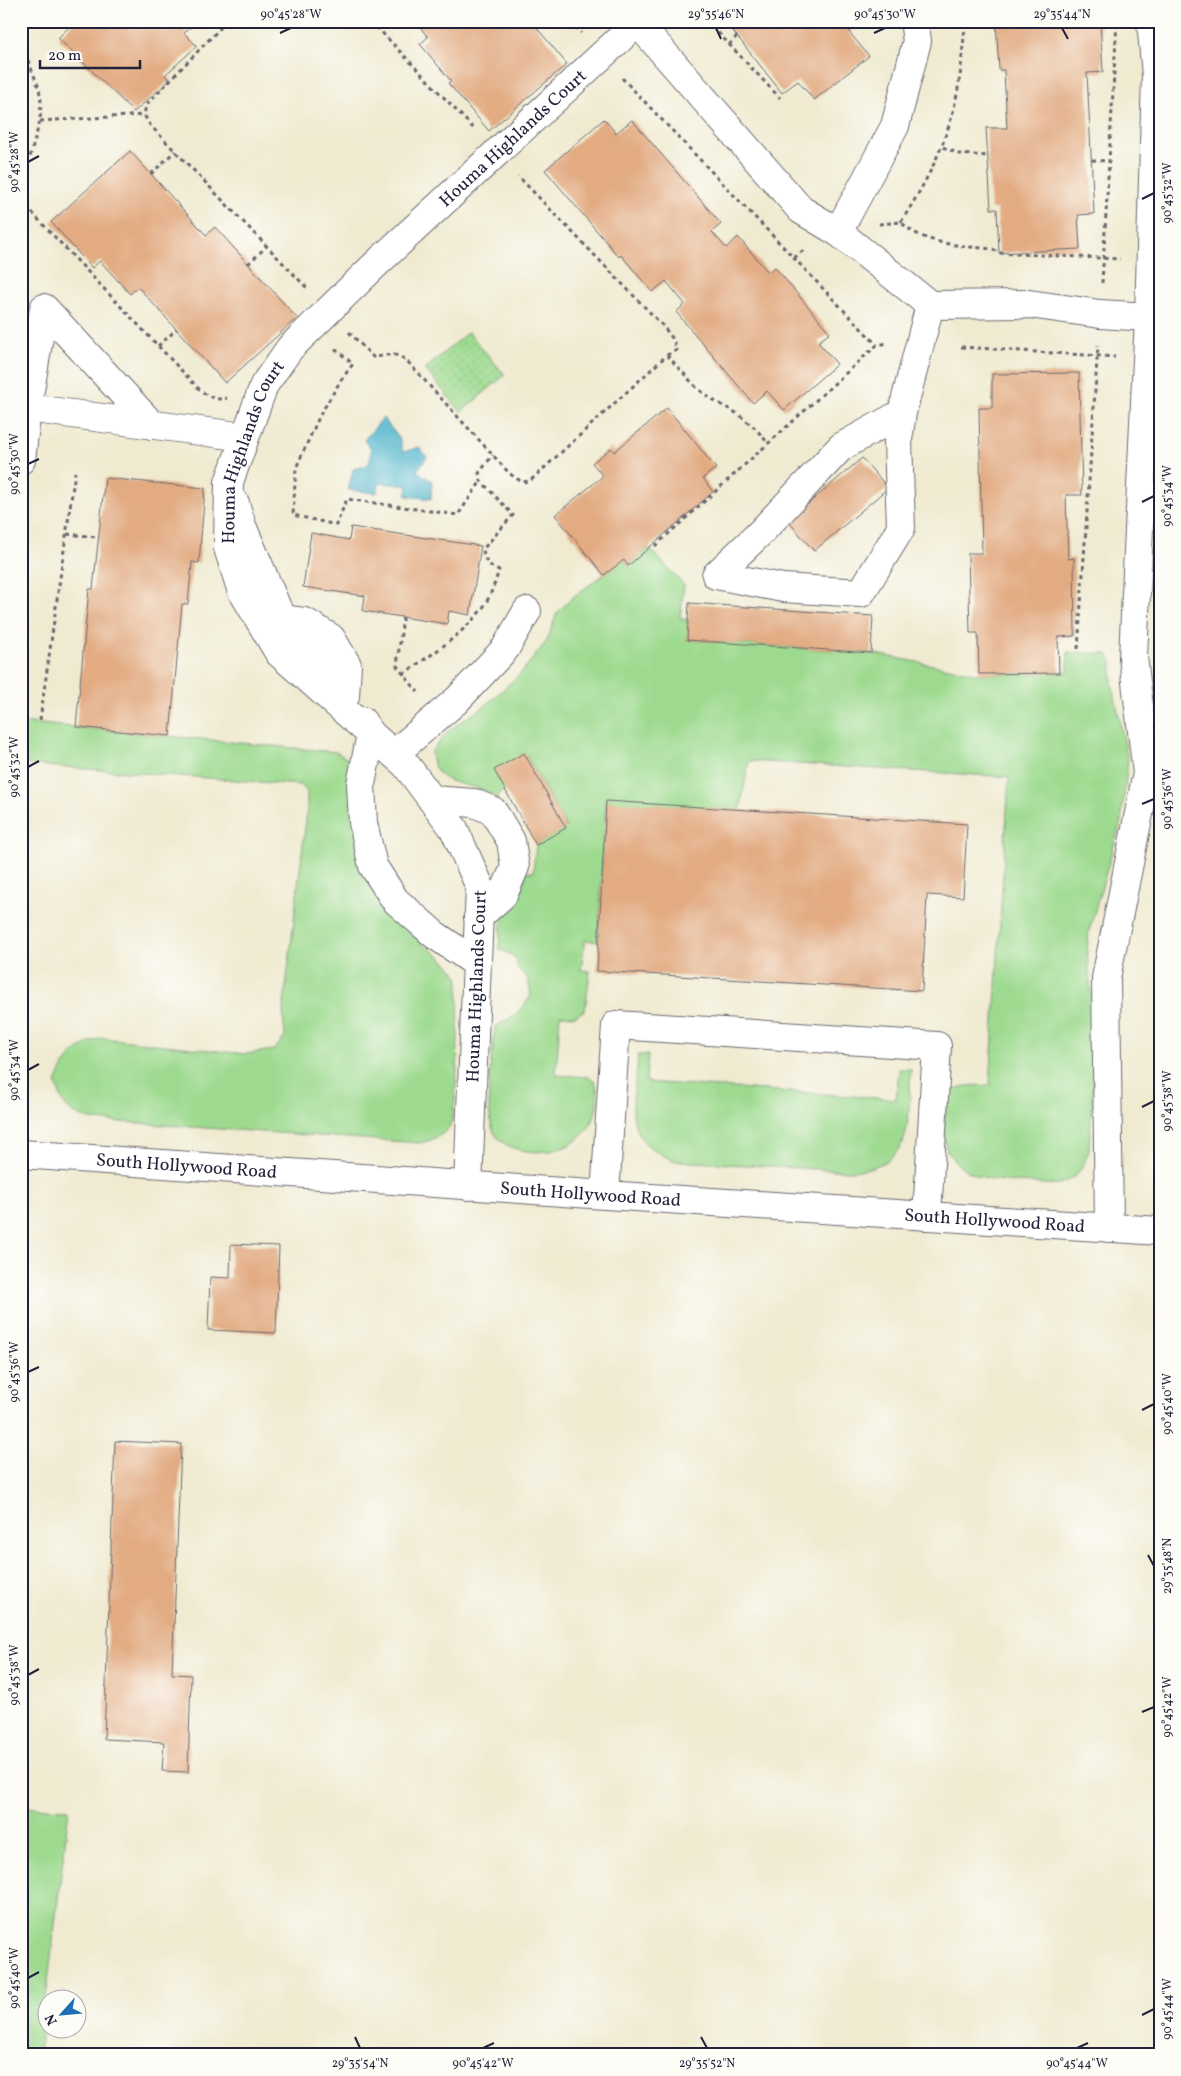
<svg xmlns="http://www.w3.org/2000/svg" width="1181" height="2076" viewBox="0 0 1181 2076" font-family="Vollkorn,serif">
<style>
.grass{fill:#9dda8f;stroke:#607e65}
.park{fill:url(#park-dots);stroke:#607e65}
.water{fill:#4bb3ca;stroke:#366a82}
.building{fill:#e2ab82}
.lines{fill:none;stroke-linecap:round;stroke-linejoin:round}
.minor-casing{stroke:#6a686f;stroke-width:30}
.path{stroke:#6a686f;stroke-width:3;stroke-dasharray:4 4;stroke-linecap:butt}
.minor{stroke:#fff;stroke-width:28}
.ticks{fill:none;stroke:#22223b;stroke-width:2}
.labels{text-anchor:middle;stroke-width:4;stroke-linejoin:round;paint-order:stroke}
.street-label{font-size:18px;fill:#22223b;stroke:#fdfcf7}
.neatline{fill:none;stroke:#22223b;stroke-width:2}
.ticks-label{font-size:12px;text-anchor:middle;fill:#22223b}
</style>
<defs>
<pattern id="park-dots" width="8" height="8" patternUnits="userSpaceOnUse" patternTransform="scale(1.25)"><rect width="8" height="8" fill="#9dda8f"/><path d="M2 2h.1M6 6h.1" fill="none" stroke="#87bb7c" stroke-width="1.8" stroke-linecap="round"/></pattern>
</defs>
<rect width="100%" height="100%" fill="#fdfcf7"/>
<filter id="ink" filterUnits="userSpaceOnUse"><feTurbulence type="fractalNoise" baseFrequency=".02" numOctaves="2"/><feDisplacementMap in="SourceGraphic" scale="10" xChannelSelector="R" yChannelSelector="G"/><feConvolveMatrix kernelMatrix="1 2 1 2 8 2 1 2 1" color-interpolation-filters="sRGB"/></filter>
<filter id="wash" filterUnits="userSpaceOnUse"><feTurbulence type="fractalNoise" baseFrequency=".0096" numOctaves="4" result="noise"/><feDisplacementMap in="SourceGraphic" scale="20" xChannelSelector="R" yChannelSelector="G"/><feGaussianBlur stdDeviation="1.12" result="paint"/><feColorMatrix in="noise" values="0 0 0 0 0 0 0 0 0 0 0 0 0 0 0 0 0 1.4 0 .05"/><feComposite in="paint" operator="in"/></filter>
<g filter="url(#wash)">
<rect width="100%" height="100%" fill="#efead0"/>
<path class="grass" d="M 649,548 L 684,585 L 680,618 L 689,620 L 687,640 L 871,653 L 979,674 L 1068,672 L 1068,652 L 1108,654 L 1112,662 L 1112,682 L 1128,760 L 1121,821 L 1089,931 L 1087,951 L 1096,1042 L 1089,1150 C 1085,1163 1079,1177 1065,1182 C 1056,1186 1044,1184 1034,1183 C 1004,1181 966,1182 948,1152 C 940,1138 946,1112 947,1096 C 959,1083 973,1086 990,1085 L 1009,777 L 749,761 L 740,810 L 606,802 L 598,942 L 585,940 L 581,970 L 590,971 L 585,1010 L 575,1016 L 560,1015 L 556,1075 L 589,1077 L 595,1081 C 598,1089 598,1096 597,1104 C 595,1121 587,1134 571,1144 C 551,1156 503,1156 493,1130 C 484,1104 492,1054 495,1027 C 511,1018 522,1011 531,995 L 528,979 L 518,968 L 516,960 L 510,954 L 499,949 L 501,923 L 519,896 L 527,872 L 533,872 L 536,845 L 566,827 L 525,753 L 505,789 L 496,798 C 492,795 488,792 483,790 C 459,781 434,786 431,752 L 449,730 L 485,706 L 520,674 L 547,641 L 557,613 L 574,596 L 624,560 L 628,566 Z
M 21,722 L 336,752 L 354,763 L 396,919 L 420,942 L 442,958 L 456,973 L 459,980 C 458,1004 459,1112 449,1127 C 442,1137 431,1140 420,1143 L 93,1120 C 67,1113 64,1108 56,1083 C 66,1058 75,1046 102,1038 L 245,1054 L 274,1050 L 285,1037 L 283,1012 L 307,811 L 307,792 L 301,785 L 21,764 Z
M 638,1055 L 648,1055 L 646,1082 L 896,1099 L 899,1069 L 911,1069 C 907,1121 917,1164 852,1171 L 676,1161 C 617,1139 635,1105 638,1055 Z
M 21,1807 L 69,1809 L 39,2055 L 21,2055 Z"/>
<path class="park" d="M 468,332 L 505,375 L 461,412 L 425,369 Z"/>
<path class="water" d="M 383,418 L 400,439 L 403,452 L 419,447 L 427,457 L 417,471 L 432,481 L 431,499 L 406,496 L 408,486 L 380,483 L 377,493 L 348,490 L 353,469 L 366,466 L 370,461 L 371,449 L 364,440 Z"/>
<g id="blocks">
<path class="building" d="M 75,21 L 197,21 L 184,33 L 197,46 L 165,75 L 170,80 L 134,112 L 58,38 Z
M 415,21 L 531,21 L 567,64 L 489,131 L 448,83 L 451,81 L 420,44 L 428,37 Z
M 725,21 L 859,21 L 860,23 L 849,32 L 869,56 L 814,100 L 798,81 L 782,93 Z
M 996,21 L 1100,21 L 1103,72 L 1087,73 L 1094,214 L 1078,215 L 1080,249 L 999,253 L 997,209 L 991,209 L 986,128 L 1007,128 L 1004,70 L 999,70 Z
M 604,119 L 616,133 L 632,120 L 721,224 L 712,232 L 726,248 L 738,237 L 768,272 L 775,267 L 830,333 L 818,342 L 837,364 L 784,410 L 767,391 L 753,403 L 676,312 L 685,304 L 666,281 L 652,292 L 621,255 L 619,257 L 545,170 Z
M 130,151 L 206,235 L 215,227 L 297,318 L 225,383 L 138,287 L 130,294 L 100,261 L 92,268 L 51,222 Z
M 1079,373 L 1082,495 L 1066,495 L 1068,559 L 1074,558 L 1075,636 L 1058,637 L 1059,673 L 979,674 L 978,633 L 970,633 L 968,553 L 982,553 L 979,408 L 992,408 L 992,374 Z
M 667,408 L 716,468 L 703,478 L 713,492 L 628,566 L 624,560 L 604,575 L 555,515 L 603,476 L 592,463 L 611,448 L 614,452 Z
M 862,458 L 888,488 L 814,551 L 788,521 Z
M 105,478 L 205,488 L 199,563 L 192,562 L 188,604 L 182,604 L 170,736 L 76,727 L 89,589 L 93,589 Z
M 351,527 L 481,546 L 470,615 L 449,611 L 447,624 L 363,611 L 365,596 L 303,587 L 311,533 L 349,540 Z
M 689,603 L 873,616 L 871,653 L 687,640 Z
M 524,753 L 566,828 L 536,845 L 494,770 Z
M 606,801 L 967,824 L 963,897 L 927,895 L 922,991 L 597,971 Z
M 231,1244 L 279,1246 L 276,1333 L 208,1330 L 210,1277 L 230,1278 Z
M 115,1441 L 181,1444 L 172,1674 L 191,1675 L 188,1772 L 162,1771 L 164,1742 L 104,1739 Z"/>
</g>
</g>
<g filter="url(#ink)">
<use href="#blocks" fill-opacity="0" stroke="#6a686f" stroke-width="1"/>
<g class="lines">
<defs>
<g id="minor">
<path d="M 636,21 L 801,210 L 838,232 L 895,126 L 917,41 L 914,21"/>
<path d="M 838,232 L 930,305 L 902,413 L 898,440 L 901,528 L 861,593 L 783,588 L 716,575 L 761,532 L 841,447 L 902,413"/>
<path d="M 930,305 L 1029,304 L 1100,314 L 1149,317 L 1156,75 L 1151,21"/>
<path d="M 27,408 L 44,308 L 152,425"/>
<path d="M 21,460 L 27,408 L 245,437"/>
<path d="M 235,503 L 242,526 L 278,610 L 339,688"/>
<path d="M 284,619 L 305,622 L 331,638 L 347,665 L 345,696"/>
<path d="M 362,721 L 371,734 L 361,784 L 363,823 L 373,866 L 395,900 L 435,935 L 476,963"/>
<path d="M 394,754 L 457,700 L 505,649 L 527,611"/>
<path d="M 432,800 L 474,803 L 493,811 L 511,841 L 515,867 L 503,895 L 478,917"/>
<path id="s1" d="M 21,1154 L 605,1195 L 1160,1231"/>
<path id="s2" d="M 468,1186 L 480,887 L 454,829 L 406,765 L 279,653 L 241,589 L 228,548 L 229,482 L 264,385 L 290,348 L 375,265 L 637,23"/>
<path d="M 605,1195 L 616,1025 L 937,1046 L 927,1216"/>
<path d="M 1109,1228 L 1106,978 L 1147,773 L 1133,657 L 1149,317 L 1160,317"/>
</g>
</defs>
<use href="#minor" class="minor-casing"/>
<path class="path" d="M 25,21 L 23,39 L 27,58 L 39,88 L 41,102 L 40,121 L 23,182 L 22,199 L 35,216 L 198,388 C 207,396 215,401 227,398
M 227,21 L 146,105 L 144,115 L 150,125 L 307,288
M 371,21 L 476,131
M 569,21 L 581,33
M 707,21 L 780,98
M 1108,21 L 1117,22
M 729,45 L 737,36
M 622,78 L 877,345
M 40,121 L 144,115
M 943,147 L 959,154 L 988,156
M 1092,160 L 1110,161
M 151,174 L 175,151
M 901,222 C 936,167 957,122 962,56 C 963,44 965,33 965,21
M 879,224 L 901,222 C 923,245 963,246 993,249 L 999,253 L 1120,259
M 794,258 L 805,249
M 248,264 L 267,246
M 1102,283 L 1117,21
M 349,332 L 374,358 C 388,354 395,352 407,361 L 510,474 L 522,482 L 530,481 L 667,355 L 677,350 L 673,339 L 663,326 L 518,176
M 158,346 L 177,329
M 961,347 L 1115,357
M 335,349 L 353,364 L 341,380 L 320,415 L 296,468 L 293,515 L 336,525 L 347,499 L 458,515 L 481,481
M 667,355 L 696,387 L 711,399 L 738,414 L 755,428 L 768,443
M 67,534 L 97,537
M 655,546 L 877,345 L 889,343
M 403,617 L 397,666 L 418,692
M 1078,649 L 1098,345
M 403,674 C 431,655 461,636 482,609 C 490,598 495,583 499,570 C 488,566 484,560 483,549 L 513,515 L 481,481 L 479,473 L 493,455
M 40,720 L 75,472"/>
<use href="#minor" class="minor"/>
</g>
</g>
<path class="ticks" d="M 716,28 L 721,39M 1062,28 L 1068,39M 280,33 L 291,28M 874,33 L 885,28M 28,162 L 39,156M 1142,199 L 1154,193M 28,464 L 39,459M 1142,502 L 1154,496M 28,767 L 39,761M 1142,804 L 1154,799M 28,1070 L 39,1064M 1142,1107 L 1154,1101M 28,1372 L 39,1367M 1142,1410 L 1154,1404M 1148,1555 L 1154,1566M 28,1675 L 39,1669M 1142,1712 L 1154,1707M 28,1978 L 39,1972M 1142,2015 L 1154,2009M 355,2037 L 360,2048M 701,2037 L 707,2048M 483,2048 L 494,2043M 1077,2048 L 1088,2043"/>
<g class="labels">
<g class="street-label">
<text dy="6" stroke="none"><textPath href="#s2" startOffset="1250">Houma Highlands Court</textPath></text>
<text dy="6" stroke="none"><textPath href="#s2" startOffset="830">Houma Highlands Court</textPath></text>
<text dy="6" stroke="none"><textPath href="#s2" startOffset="200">Houma Highlands Court</textPath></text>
<text dy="6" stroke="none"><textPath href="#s1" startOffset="166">South Hollywood Road</textPath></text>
<text dy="6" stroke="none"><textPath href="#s1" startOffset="571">South Hollywood Road</textPath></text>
<text dy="6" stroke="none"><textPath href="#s1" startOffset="976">South Hollywood Road</textPath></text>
</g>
</g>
<rect width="1181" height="2076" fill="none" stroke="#fdfcf7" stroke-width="55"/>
<g transform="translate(62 2014) rotate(243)"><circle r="24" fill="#fdfcf7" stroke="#a5a5ac"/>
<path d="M0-4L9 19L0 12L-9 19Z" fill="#1f6fb2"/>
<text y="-8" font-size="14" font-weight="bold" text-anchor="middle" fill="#22223b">N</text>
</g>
<path d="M40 60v8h100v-8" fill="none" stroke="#22223b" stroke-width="2.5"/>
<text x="48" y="60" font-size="15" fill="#22223b" stroke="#fdfcf7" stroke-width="4" paint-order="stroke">20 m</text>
<rect x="28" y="28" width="1126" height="2020" class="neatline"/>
<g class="ticks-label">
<text x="291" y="18">90°45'28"W</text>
<text x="716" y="18">29°35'46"N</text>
<text x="885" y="18">90°45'30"W</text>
<text x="1062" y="18">29°35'44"N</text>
<text transform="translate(14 162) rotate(-90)" y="4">90°45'28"W</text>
<text transform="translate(1167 193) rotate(-90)" y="4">90°45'32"W</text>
<text transform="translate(14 464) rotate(-90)" y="4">90°45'30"W</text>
<text transform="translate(1167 496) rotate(-90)" y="4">90°45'34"W</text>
<text transform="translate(14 767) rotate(-90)" y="4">90°45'32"W</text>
<text transform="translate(1167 799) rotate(-90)" y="4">90°45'36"W</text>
<text transform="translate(14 1070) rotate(-90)" y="4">90°45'34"W</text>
<text transform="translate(1167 1101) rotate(-90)" y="4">90°45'38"W</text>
<text transform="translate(14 1372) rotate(-90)" y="4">90°45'36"W</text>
<text transform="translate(1167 1404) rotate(-90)" y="4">90°45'40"W</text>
<text transform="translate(1167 1566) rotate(-90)" y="4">29°35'48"N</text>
<text transform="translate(14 1675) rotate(-90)" y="4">90°45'38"W</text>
<text transform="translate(1167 1707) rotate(-90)" y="4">90°45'42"W</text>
<text transform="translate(14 1978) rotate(-90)" y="4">90°45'40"W</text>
<text transform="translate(1167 2009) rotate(-90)" y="4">90°45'44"W</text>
<text x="360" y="2067">29°35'54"N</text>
<text x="483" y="2067">90°45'42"W</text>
<text x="707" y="2067">29°35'52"N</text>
<text x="1077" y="2067">90°45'44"W</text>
</g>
</svg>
